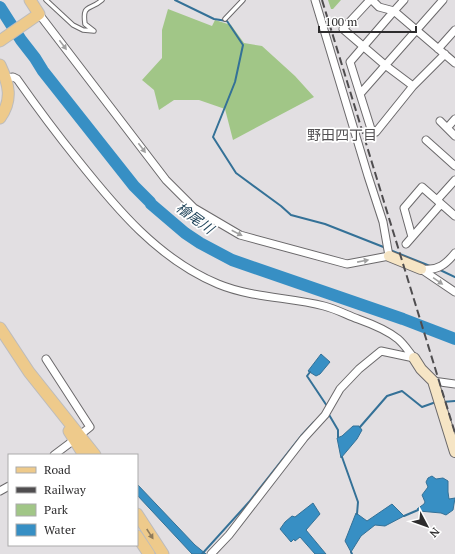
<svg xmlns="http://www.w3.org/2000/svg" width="455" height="554" viewBox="0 0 455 554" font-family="'PT Serif','Noto Sans JP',serif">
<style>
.green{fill:#a1c687}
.water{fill:#378fc4;stroke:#347197}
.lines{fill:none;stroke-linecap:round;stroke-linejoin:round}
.stream{stroke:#347197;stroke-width:2}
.river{stroke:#378fc4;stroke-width:12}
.lane-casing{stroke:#6b696b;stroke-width:5.5}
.street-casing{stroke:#6b696b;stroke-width:9}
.secondary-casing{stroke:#6b696b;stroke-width:12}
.primary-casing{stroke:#bcbbbc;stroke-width:13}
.lane{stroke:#fff;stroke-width:3.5}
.street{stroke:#fff;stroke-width:7}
.secondary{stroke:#f6e5c5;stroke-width:10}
.primary{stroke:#eeca8b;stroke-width:11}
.rail{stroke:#4f4d4f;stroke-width:2;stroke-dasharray:8 4;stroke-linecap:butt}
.oneway{fill:#a0a0a0}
.oneway2{fill:#8e7b5c}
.labels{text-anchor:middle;stroke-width:3.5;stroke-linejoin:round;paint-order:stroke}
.neighbourhood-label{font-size:14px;fill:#535153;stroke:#fff}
.water-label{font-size:14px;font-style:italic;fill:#1a3f56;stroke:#fff}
</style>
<rect width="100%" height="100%" fill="#e2dfe2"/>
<path class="green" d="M 328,0 L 341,0 L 333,9 L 331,9 Z
M 168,9 L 212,26 L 215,20 L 231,25 L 244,43 L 262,46 L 295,76 L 314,97 L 233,140 L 225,109 L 199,100 L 174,100 L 159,110 L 154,90 L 142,80 L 162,58 L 162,30 Z"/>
<path class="water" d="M 321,354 L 330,362 L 320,374 L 316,376 L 308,371 Z
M 353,426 L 359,426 L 362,430 L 357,439 L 341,458 L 337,438 L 342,436 Z
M 432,476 L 436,479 L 443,478 L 448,481 L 448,492 L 449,499 L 455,498 L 453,510 L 446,515 L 441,513 L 419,511 L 417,509 L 424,504 L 425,502 L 422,495 L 428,487 L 426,482 L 428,478 Z
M 137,484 L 195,545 L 206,554 L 192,554 L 137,495 Z
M 313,503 L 320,514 L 306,530 L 326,554 L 315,554 L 300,537 L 295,541 L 294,539 L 291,542 L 280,529 L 285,522 L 292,516 L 295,517 Z
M 392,504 L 404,516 L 385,526 L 375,525 L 361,536 L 351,552 L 345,541 L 356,513 L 367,521 Z"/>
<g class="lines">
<path class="stream" d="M 175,0 L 214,19 L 227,21 L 243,45 L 235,82 L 213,137 L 236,173 L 281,206 L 291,215 L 325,224 L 386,248
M 390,250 L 430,266
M 438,269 L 455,277
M 310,372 L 307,376 L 327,406 L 326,408
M 442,402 L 455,401
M 328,413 L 338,430 L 338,437
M 360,427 L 387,396 L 402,391 L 422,407 L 436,402
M 342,457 L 358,502 L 357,514
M 404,516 L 418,510
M 351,552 L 352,554
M 202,554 L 249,502 L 301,436 L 314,422"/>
<path class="river" d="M 0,7 L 21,40 L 35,58 L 43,71 L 134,186 L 150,202 L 151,204 L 185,233 L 200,243 L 232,260 L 403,319 L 455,339"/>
<defs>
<path id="lane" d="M 46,0 L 73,25 L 83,30 L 94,31 L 85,24 C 82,3 90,11 102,0
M 225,19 L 243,0"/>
<path id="street" d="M 370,0 L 343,29 L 385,65 L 413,86
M 372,0 L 379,7 L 394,11 L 404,0
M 443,0 L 360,94 L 371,129 L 376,132 L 413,86 L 445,54
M 39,14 L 166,180 L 194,208 L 240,235 L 347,264 L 389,256 L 383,222 L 368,176 L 315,0
M 438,49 L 455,30
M 6,78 L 13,77 L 17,79 C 36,106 56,133 77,159 C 116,208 158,259 218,284 C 252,298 289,297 324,306 C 336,309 347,315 358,319 C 372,324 387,330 398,339 C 404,344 409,352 414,358
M 360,94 L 350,62 L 394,11 L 455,63
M 440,121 L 455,136
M 447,128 L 455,119
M 426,140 L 455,166
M 437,200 L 455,180
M 412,237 L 404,208 L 422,187 L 455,216
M 406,244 L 441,204
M 421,269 L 455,292
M 423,269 C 438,271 446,264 455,253
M 46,359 L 90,427 L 80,435
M 433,381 L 455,384
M 54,455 L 74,440
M 0,491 L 9,486
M 211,554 L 229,535 L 304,438 L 325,415 L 340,389 L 359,369 L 381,351 L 414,358"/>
<path id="secondary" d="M 389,256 L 421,269
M 414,358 L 421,369 L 433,381 L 455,452"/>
<path id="primary" d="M 0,41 L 39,14 L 30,0
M 0,65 C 9,84 13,100 0,118
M 0,328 L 29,372 L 95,455
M 69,431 L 84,455
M 137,514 L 163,554
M 137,536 L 149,554"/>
</defs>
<use href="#lane" class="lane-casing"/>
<use href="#street" class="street-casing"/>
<use href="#secondary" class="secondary-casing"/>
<use href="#primary" class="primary-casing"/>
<use href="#lane" class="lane"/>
<use href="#street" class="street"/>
<use href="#secondary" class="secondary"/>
<use href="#primary" class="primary"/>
<path class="rail" d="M 322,0 L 455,433"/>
</g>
<defs><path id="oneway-solid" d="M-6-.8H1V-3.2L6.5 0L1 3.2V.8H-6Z"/></defs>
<g class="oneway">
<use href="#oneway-solid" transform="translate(63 45) rotate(53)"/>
<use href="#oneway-solid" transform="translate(142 148) rotate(53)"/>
<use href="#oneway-solid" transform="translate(237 233) rotate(27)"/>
<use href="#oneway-solid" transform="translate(363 261) rotate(-11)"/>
<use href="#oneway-solid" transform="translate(438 281) rotate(35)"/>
</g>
<use class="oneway2" href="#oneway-solid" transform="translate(150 534) rotate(57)"/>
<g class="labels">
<g class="neighbourhood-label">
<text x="342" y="140">野田四丁目</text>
</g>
<g class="water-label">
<text transform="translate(195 218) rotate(36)" y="5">檜尾川</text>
</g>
</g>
<rect x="8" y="454" width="130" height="92" fill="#ffffff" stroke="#ababab"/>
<rect x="16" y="467" width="20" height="6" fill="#eeca8b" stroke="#ababab"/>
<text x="44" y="474" font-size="12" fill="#2d2c2d">Road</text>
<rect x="16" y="487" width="20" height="6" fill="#4f4d4f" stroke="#ababab"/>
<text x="44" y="494" font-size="12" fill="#2d2c2d">Railway</text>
<rect x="16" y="504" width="20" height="12" fill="#a1c687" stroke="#ababab"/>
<text x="44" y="514" font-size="12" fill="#2d2c2d">Park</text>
<rect x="16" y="524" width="20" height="12" fill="#378fc4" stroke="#ababab"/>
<text x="44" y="534" font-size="12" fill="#2d2c2d">Water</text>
<g transform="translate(427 526) rotate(131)" stroke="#ffffff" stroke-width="3" paint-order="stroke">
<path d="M0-3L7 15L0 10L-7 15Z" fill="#2d2c2d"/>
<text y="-6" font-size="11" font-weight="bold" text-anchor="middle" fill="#2d2c2d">N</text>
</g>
<path d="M319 26v6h97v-6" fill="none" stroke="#2d2c2d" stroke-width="2"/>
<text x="325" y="26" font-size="12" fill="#2d2c2d" stroke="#ffffff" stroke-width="3" paint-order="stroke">100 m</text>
</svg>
